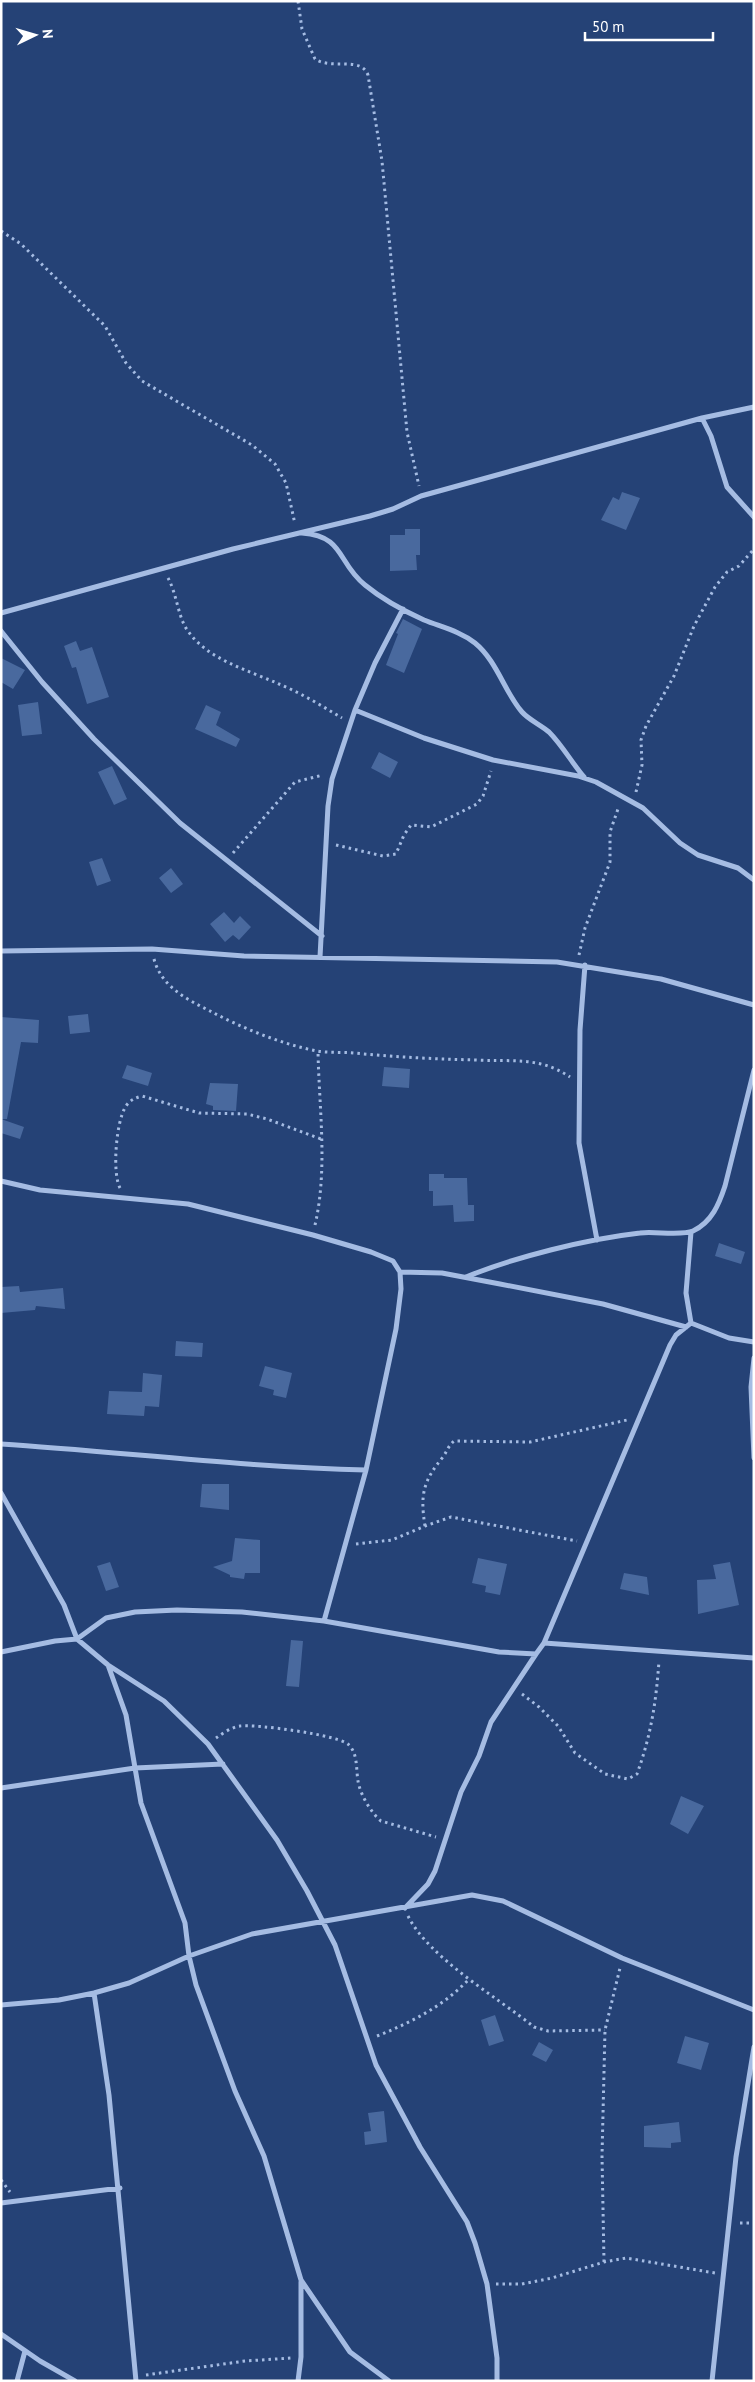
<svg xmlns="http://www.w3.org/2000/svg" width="755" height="2382" viewBox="0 0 755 2382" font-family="'PT Sans',sans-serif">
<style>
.building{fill:#49699e}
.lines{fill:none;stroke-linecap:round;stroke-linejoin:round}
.path{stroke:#a5bce3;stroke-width:3;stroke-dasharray:2.5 4;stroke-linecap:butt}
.street{stroke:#a5bce3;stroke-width:5}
</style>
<rect width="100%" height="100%" fill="#254276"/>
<path class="building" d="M 622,492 L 640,498 L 626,530 L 601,520 L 613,497 L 619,500 Z
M 405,529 L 420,529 L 420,555 L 416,555 L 417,570 L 390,571 L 390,535 L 405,535 Z
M 403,619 L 422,629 L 404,673 L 386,665 L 398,634 L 396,633 Z
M 76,641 L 80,651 L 92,647 L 109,697 L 87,704 L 76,667 L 72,668 L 64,646 Z
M 1,658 L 25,670 L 13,689 L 1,682 Z
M 38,702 L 42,734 L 22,736 L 18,705 Z
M 206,705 L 221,712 L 216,725 L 240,739 L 236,747 L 195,729 Z
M 379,752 L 398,762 L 390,778 L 371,768 Z
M 112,766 L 127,799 L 114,805 L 98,772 Z
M 102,858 L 111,881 L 97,886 L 89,862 Z
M 171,868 L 183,884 L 171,893 L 159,878 Z
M 224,912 L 234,923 L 240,916 L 251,927 L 239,940 L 233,935 L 225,942 L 210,924 Z
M 88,1014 L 90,1032 L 70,1034 L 68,1016 Z
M 1,1017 L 39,1020 L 38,1043 L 21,1042 L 7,1119 L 1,1119 Z
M 127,1065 L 152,1073 L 148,1086 L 122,1078 Z
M 384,1067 L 410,1069 L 409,1088 L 382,1086 Z
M 210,1083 L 238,1084 L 236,1111 L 213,1110 L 213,1106 L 206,1104 Z
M 1,1119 L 24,1127 L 20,1139 L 1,1133 Z
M 429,1174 L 444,1174 L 444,1178 L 467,1178 L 468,1205 L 474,1205 L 474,1221 L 454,1222 L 453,1205 L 433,1206 L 433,1191 L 429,1191 Z
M 719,1243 L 745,1252 L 741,1264 L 715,1256 Z
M 19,1286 L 20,1292 L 63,1288 L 65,1309 L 36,1306 L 35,1310 L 1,1313 L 1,1287 Z
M 176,1341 L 203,1343 L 202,1357 L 175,1356 Z
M 265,1366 L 292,1373 L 286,1398 L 273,1395 L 274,1390 L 259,1386 Z
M 143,1373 L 162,1375 L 159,1407 L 145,1406 L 144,1416 L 107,1414 L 109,1391 L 142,1392 Z
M 202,1484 L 229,1484 L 229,1510 L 200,1507 Z
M 235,1538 L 260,1540 L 260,1573 L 245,1573 L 244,1579 L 230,1577 L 230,1575 L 213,1567 L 232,1561 Z
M 478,1558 L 507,1564 L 500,1595 L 485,1592 L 486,1586 L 472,1583 Z
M 110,1562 L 119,1587 L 106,1591 L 97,1566 Z
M 730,1562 L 739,1605 L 698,1614 L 697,1580 L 716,1579 L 713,1565 Z
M 624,1573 L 647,1577 L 649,1595 L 620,1589 Z
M 291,1640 L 303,1641 L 299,1687 L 286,1686 Z
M 681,1796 L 704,1806 L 688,1834 L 670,1824 Z
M 495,2015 L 504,2041 L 489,2046 L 481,2020 Z
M 685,2036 L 709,2043 L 701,2070 L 677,2063 Z
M 539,2042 L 553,2050 L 546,2062 L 532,2055 Z
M 384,2111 L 387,2142 L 365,2145 L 364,2132 L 371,2131 L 368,2113 Z
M 679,2122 L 681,2142 L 671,2143 L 671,2148 L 644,2147 L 644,2126 Z"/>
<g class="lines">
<path class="path" d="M 298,1 L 302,29 L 315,59 C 331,70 361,56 368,75 L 382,161 L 407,432 L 419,486
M 1,231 L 21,244 L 105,326 L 126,363 L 142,381 L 252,445 L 275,464 L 286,483 L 295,524
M 168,578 C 177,594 178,618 188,631 C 208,660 248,670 279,684 C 301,693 322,706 342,718
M 636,792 L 642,765 L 641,740 L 646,726 L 674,676 L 694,626 L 715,587 L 727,572 L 739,566 L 754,549
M 336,845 L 383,856 L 396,854 L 404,835 L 411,825 L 431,827 L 477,804 L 483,796 L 491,771
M 233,853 L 295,782 L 323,775
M 579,955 L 585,928 L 610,862 L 610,832 L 619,806
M 154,959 C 161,986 186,999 210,1011 C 242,1028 281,1044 317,1051 C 329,1053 342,1052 354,1053 C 395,1057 435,1059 475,1060 C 511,1062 539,1056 570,1077
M 120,1188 C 112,1173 116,1121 126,1106 C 130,1100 135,1098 142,1096 L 199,1113 L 247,1114 L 267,1119 L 321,1139
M 315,1225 C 328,1169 319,1108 318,1051
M 425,1526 C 420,1495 423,1481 443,1457 C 447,1451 449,1445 454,1441 L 530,1442 L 627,1420
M 356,1544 L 392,1540 L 425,1526 L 451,1517 L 577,1541
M 522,1694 L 539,1707 L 558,1726 L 575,1753 L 605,1774 L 628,1779 L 637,1774 C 651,1735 656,1703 659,1661
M 216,1738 C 223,1733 232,1727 240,1726 C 256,1724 340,1735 349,1745 C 358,1754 356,1770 358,1781 C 360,1794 371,1813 381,1821 L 436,1837
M 408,1916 C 429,1958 497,1997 534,2027 L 548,2031 L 605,2030
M 377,2036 C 412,2022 444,2006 470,1978
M 1,2180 L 10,2192
M 740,2223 L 754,2223
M 604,2262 L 602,2156 L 605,2030 L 620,1968
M 496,2284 L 522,2284 L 552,2278 L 604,2262 L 626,2258 L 715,2273
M 146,2375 L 245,2361 L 291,2358"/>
<path class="street" d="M 702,418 L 711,436 L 727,487 L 754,517
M 302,533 C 345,536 337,563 365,585 C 382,599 404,611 424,620 C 441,627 460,631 475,643 C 497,661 504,691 522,712 C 529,720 541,725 549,732 C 562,745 572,763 584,777
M 1,613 L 233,549 L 370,516 L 393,509 L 421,496 L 702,418 L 754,407
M 1,631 L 42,682 L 94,739 L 180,823 L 322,936
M 355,710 L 424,738 L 493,760 L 578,776 L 596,782 L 643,808 L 680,843 L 698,855 L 738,868 L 754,880
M 1,951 L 152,949 L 244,956 L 557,962 L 661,979 L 754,1005
M 320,957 L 328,806 L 332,779 L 355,710 L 375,663 L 403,609
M 585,965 L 580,1030 L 579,1143 L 597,1240
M 1,1181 L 40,1190 L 188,1204 L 313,1235 L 371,1252 L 393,1261 L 400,1272 L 401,1289 L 396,1329 L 366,1470 L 324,1621
M 691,1232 L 686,1293 L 691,1323 L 729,1338 L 754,1342
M 400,1272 L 442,1273 L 500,1284 L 603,1304 L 686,1327
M 466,1277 C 515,1257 587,1239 640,1233 C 653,1231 682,1236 693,1231 C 712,1222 719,1204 725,1186 L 754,1070
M 754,1358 L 751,1387 L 754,1458
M 1,1444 C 123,1452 244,1467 366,1470
M 1,1493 L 64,1605 L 77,1639 L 108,1665 L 164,1701 L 208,1744 L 277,1840 L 307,1891 L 335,1945 L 376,2065 L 420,2147 L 467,2222 L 475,2243 L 487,2284 L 497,2358 L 497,2381
M 544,1643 L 754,1658
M 1,1652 L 55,1641 L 77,1639 L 106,1618 L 135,1612 L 177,1610 L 242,1612 L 324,1621 L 499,1652 L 536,1654 L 544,1643 L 670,1345 L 676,1335 L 691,1323
M 108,1665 L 126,1715 L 141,1803 L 185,1923 L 189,1956 L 196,1985 L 235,2091 L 264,2156 L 301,2280 L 350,2352 L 389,2381
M 1,1788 L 135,1768 L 223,1764
M 405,1908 L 428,1884 L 435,1871 L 461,1792 L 479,1756 L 491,1722 L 536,1654
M 94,1993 L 109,2095 L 136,2381
M 1,2005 L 59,2000 L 94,1993 L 129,1983 L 189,1956 L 252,1934 L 472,1895 L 503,1901 L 622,1958 L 754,2010
M 1,2203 L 120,2188
M 1,2334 L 40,2361 L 75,2381
M 17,2381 L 25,2351
M 298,2381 L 301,2357 L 301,2282
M 712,2381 L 736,2157 L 754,2047"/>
</g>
<rect width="755" height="2382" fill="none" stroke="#ffffff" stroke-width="5"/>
<g transform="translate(35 35) rotate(85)" stroke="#254276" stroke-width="4" paint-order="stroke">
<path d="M0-4L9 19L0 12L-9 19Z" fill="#ffffff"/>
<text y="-8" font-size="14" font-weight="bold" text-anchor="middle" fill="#ffffff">N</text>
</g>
<path d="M585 32v8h128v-8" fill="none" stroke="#ffffff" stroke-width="2.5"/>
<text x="592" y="32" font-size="15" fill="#ffffff" stroke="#254276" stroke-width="4" paint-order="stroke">50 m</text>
</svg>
